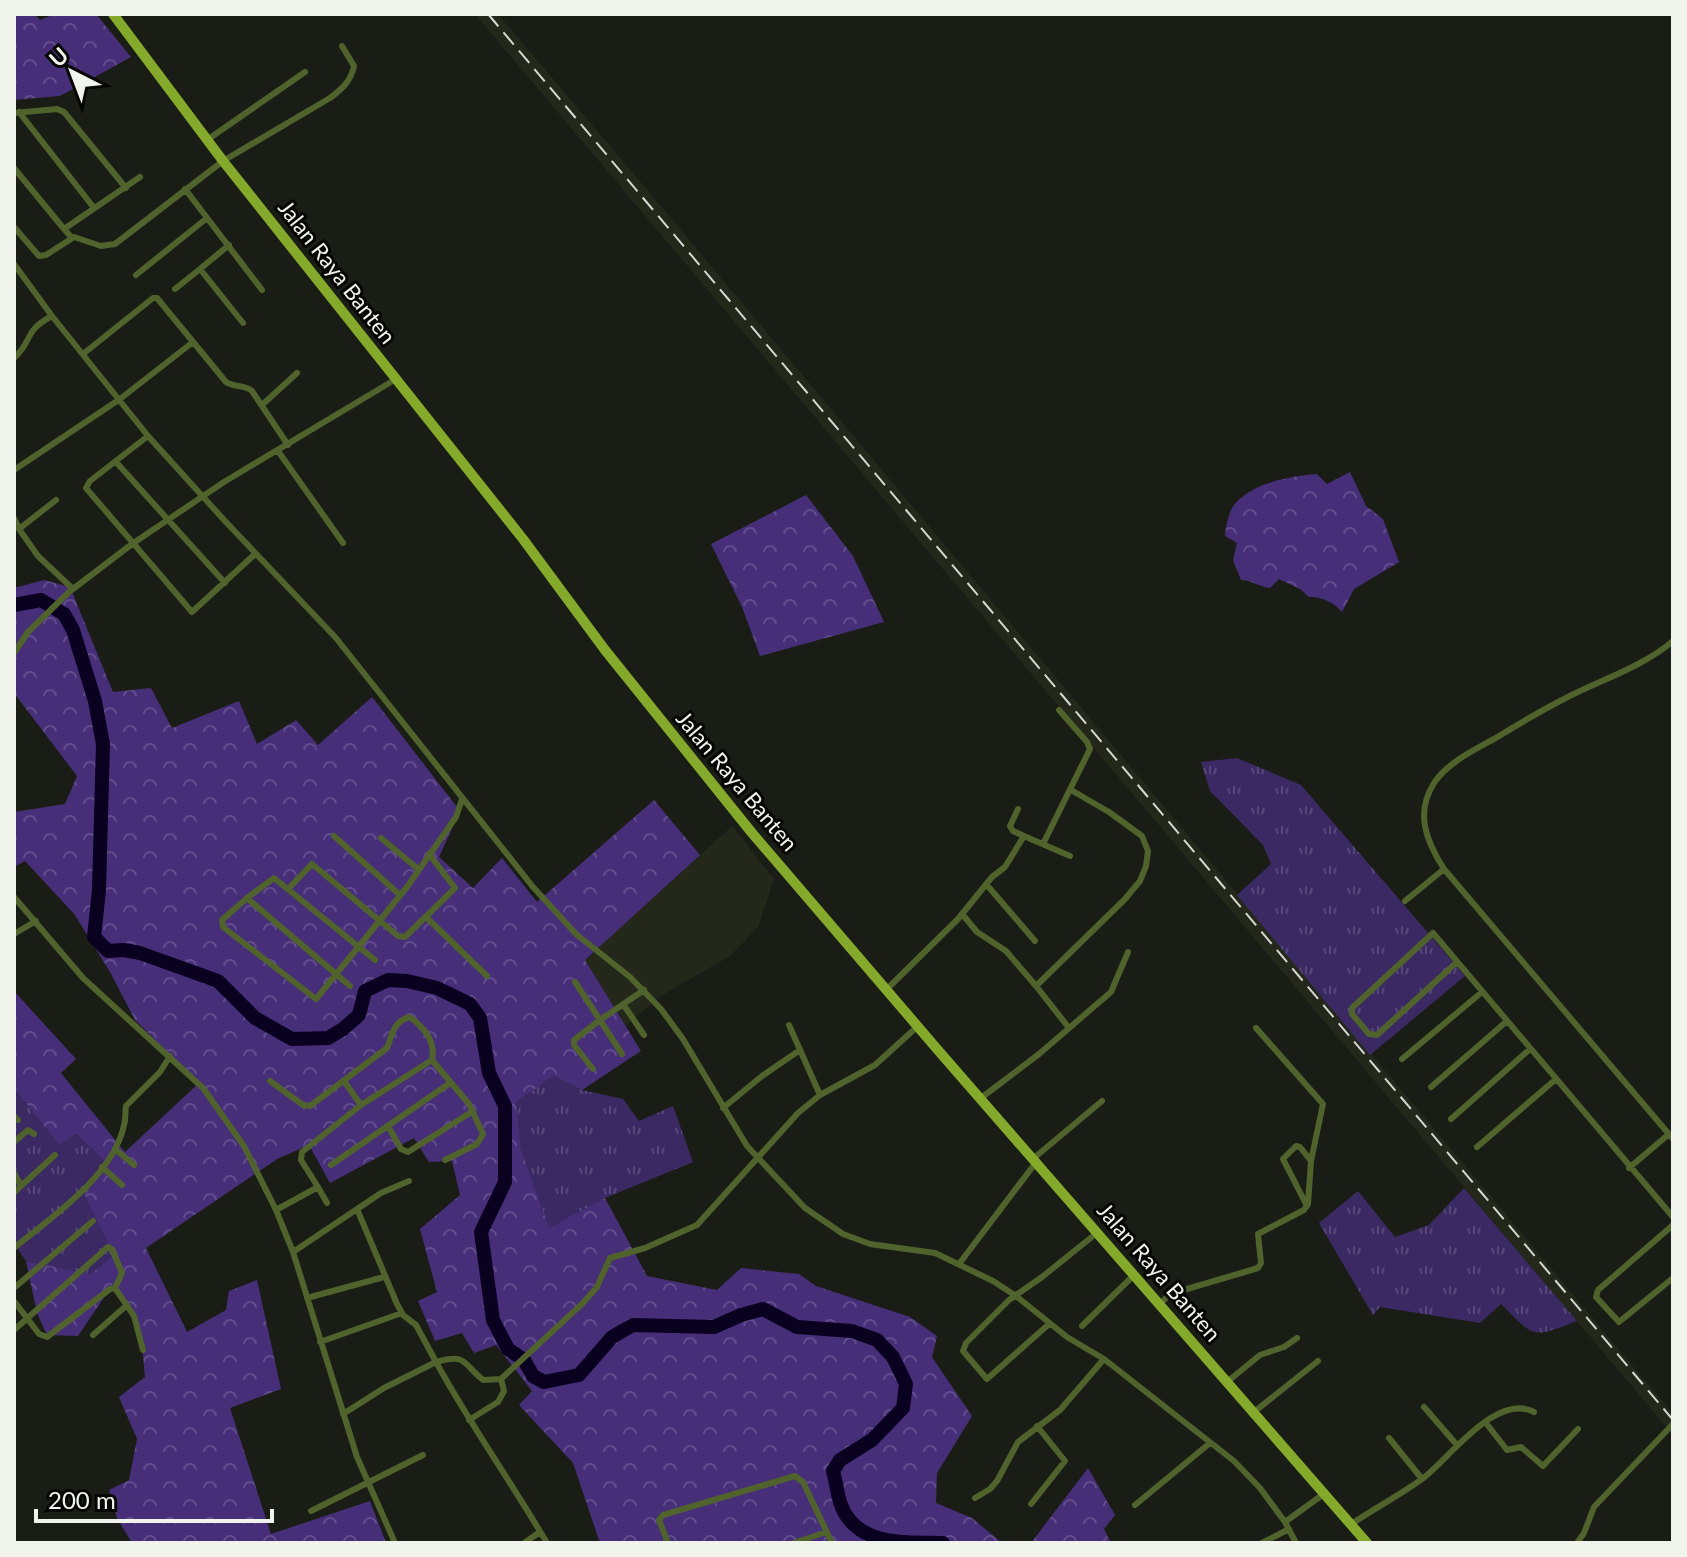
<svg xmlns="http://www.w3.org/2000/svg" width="1687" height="1557" viewBox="0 0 1687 1557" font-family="Lato,sans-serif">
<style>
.built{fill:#23281b}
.grass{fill:url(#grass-tufts)}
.forest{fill:url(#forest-crowns)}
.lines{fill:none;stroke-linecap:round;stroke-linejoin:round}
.river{stroke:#0a0020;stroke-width:14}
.minor{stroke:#50632c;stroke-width:6}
.primary{stroke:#85aa2b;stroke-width:10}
.rail{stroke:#d6d8d2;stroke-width:2;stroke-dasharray:16 8;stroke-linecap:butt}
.labels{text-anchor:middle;stroke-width:6;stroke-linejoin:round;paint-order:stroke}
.street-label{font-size:22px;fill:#f1f3ed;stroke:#060705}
</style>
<defs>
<pattern id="grass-tufts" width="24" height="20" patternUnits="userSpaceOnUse" patternTransform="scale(2)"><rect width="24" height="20" fill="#3a2963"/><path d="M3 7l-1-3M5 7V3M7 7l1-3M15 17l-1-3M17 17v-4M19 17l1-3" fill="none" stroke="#57487a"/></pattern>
<pattern id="forest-crowns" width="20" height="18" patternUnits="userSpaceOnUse" patternTransform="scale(2)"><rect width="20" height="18" fill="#462e79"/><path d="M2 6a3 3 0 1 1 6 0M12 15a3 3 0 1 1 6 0" fill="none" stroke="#614d8c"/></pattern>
</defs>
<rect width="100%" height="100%" fill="#1a1d15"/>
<path class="built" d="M 475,14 L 498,14 L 655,199 L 1673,1414 L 1673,1435 Z
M 732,826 L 774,879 L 758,927 L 730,956 L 656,999 L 626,1026 L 585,960 Z"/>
<path class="grass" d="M 1237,758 L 1301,785 L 1465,976 L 1370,1055 L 1237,895 L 1271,864 L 1263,845 L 1210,791 L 1201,762 Z
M 554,1076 L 582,1090 L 623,1099 L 639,1121 L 673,1106 L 693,1162 L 605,1198 L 549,1229 L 521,1149 L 516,1102 Z
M 14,1088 L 59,1145 L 76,1134 L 108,1163 L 115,1255 L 91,1274 L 26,1261 L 14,1244 Z
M 1464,1188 L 1577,1321 C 1531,1339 1535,1338 1501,1304 L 1480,1323 L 1380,1307 L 1373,1315 L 1319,1223 L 1358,1191 L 1395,1237 L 1429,1225 Z"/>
<path class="forest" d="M 14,14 L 34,14 L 40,20 L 55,14 L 96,14 L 131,57 L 60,96 L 14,100 Z
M 1350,472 L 1366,506 L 1383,519 L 1399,562 L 1354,589 L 1342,612 C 1335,603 1321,596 1309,597 L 1300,589 L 1279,579 L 1270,588 C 1259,587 1252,580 1241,580 L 1233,560 L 1237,543 L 1225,536 C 1226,526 1228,514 1234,505 C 1251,483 1291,476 1317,474 L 1327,484 Z
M 806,495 L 853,556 L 884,622 L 760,656 L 742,607 L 711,544 Z
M 44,580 L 70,587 L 113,692 L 151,688 L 172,728 L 239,701 L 257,744 L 296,720 L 318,745 L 372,697 L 460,811 L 439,857 L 473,888 L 502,858 L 537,902 L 654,800 L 700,855 L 585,960 L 641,1051 L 582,1090 L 554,1076 L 516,1102 L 521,1149 L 549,1228 L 605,1198 L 647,1276 L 717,1290 L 741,1268 L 799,1274 L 816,1286 L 910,1317 L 937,1336 L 932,1357 L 972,1416 L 937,1473 L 936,1503 L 972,1518 L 1002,1543 L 600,1543 L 573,1463 L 519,1405 L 532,1391 L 496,1345 L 474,1353 L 462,1333 L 435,1341 L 418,1301 L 437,1292 L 420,1229 L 460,1195 L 452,1161 L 429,1162 L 414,1138 L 330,1183 L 309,1145 L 277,1159 L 146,1248 L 187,1332 L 226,1310 L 229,1291 L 257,1280 L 281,1389 L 230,1408 L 271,1534 L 370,1501 L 386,1543 L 132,1543 L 117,1518 L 109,1490 L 129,1480 L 137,1439 L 119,1397 L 145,1377 L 141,1335 L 114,1283 L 78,1336 L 47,1335 L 37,1313 L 26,1261 L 91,1274 L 114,1255 L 85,1196 L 107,1163 L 76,1134 L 59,1145 L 14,1088 L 14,991 L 76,1059 L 61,1073 L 125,1152 L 199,1083 L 135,1020 L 110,972 L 75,915 L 25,861 L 14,867 L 14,812 L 65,804 L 77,776 L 14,693 L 14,588 Z
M 1088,1468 L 1115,1515 L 1104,1529 L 1111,1543 L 1031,1543 Z"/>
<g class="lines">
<path class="river" d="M 14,605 L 41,600 L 64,614 L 73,630 L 95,701 L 103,744 L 99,890 L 94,937 L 108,951 L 124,950 L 140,953 L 218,981 L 255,1018 L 292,1039 L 328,1038 L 343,1029 L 359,1015 L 365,991 L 388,980 L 407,981 L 437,988 L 470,1004 L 480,1018 L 489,1073 L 505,1106 L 505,1182 L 481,1232 L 493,1320 L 508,1349 L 524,1360 L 533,1376 L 544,1382 L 579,1375 L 612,1337 L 633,1325 L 714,1327 L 741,1315 L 763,1309 L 797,1327 L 852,1331 L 877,1340 L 893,1357 L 906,1384 L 903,1408 L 872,1440 L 840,1460 L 833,1471 C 836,1481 837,1492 840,1502 C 854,1547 905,1542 943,1543"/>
<path class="minor" d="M 19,112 L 94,208
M 14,113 L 57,109 L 64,112 L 126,188
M 207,140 L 305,72
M 14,168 L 64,229
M 185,189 L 262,290
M 14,227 L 39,256 L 46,255 L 74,237 L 101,246 L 115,244 L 223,161 L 330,98 C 342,89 351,81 354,66 L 342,46
M 72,238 L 64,229 L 140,177
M 229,245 L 200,269 L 243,323
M 14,264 L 52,316 L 148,436 L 224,520 L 336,638 L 533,887 L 576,934 L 630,977 L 661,1009 L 683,1039 L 747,1146 L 805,1208 L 843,1234 L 870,1244 L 935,1253 L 993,1281 L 1016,1296 L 1067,1337 L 1104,1359 L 1234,1461 L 1260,1488 L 1285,1522 L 1296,1543
M 136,275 L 207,218
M 175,289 L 200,269
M 83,354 L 153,298 L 157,298 L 226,382 C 235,388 244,384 252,391 L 288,445
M 14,358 C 34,340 22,332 52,316
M 262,405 L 297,373
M 148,436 L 90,481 L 86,488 L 192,612 L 255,554
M 278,451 L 343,543
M 116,462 L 225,583
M 14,470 L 120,399 L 193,342
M 14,518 L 19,529 L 56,500
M 19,529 L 38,556 L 73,589
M 14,653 L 28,632 L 69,592 L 132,544 L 224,482 L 396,379
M 1018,809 L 1010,826 L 1013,831 L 1024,836
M 334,836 L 400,895
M 381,838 L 418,869
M 1043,844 L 1090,749 L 1087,742 L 1059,710
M 1444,869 C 1426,841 1415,813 1434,783 C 1447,763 1474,750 1494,739 C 1517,725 1540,711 1564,699 C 1600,680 1641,668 1673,641
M 986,884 L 1035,941
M 289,888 L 312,864 L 398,936 L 405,937 L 455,888 L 429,854
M 14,897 L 83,978 L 203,1088 L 244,1146 L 276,1210 L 293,1252 L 357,1457 L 395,1543
M 247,898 L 222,920 L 223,927 L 316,999 L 407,887 L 456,817 L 462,799
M 1405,901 L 1444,869 L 1673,1139
M 963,915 L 977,932 L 1006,951 L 1036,986
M 426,917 L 487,976
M 14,934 L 36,921
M 1457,962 L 1377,1035 L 1369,1034 L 1352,1014 L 1352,1008 L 1433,933 L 1673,1217
M 575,982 L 600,1020 L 644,990
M 350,986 L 247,898 L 274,878 L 375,960
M 887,989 L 958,919 L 992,877 L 1005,867 L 1024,836 L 1070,856
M 623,1004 L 644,1035
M 789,1025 L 820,1095
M 1069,1028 L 1036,986 L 1125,899 L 1140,881 L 1146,866 L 1148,851 L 1142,836 L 1109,812 L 1071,790
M 1402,1059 L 1482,992
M 593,1069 L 574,1045 L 574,1040 L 600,1020 L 622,1054
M 270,1081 L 303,1105 L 310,1106 L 387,1048 C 392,1036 393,1021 410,1017 C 424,1028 436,1041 432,1060 L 469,1104 L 483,1134 L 477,1144 L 445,1160
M 344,1081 L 361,1105
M 1431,1087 L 1507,1021
M 981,1098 L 1039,1054 L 1111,992 L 1128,952
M 723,1108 L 762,1076 L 800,1050
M 14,1116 L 18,1120
M 1451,1119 L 1530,1049
M 388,1126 L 401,1149 L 408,1152 L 473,1111
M 14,1142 L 28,1130 L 34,1134
M 1477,1147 L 1556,1079
M 115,1149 L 134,1165
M 1034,1158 L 1102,1101
M 331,1165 L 450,1083
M 102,1167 L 122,1185
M 1629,1168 L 1669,1134
M 14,1173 L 21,1186 L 14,1193
M 21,1186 L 55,1155
M 318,1187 L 327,1203
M 1307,1206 L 1283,1159 L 1296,1146 L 1300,1147 L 1311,1161
M 357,1209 L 397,1304 L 403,1315 L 416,1325 L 436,1362 C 467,1353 462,1363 483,1380 L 501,1379
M 276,1210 L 318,1187 L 301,1160 L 302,1152 L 361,1105 L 432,1060
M 1673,1225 L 1598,1290 L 1596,1297 L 1619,1322 L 1673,1278
M 14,1248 C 52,1217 114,1175 124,1125 C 126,1118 125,1112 126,1106 L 160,1072 L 170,1056
M 293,1252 L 381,1193 L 409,1181
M 959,1264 L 1037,1161
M 14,1288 L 93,1221
M 307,1298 L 384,1277
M 14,1301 L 39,1334 L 47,1337 L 110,1289 L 115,1288 L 134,1316 L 143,1350
M 1160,1304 L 1170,1294 L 1258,1268 L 1261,1263 L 1258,1234 L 1304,1210 L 1308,1204 L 1311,1161 L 1323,1104 L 1256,1028
M 1049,1324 L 987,1379 L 963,1351 L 966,1343 L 1009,1300 L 1042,1277 L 1098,1232
M 1082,1326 L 1134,1275
M 14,1330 L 108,1247 L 112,1249 L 122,1273 L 115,1288
M 93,1335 L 127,1305
M 320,1342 L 402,1313
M 1227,1382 L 1260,1355 L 1284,1347 L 1297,1338
M 1424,1407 L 1457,1445
M 1254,1412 L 1318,1361
M 343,1414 L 384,1388 L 436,1362 C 470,1424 511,1482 547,1543
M 469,1420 L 498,1402 L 504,1391 L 501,1379 L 583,1303 L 597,1287 L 610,1258 L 645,1248 L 697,1225 L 798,1113 L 820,1095 L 875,1065 L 918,1026
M 1486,1423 L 1507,1450 L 1521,1447 L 1543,1466 L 1578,1429
M 1389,1438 L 1422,1479
M 975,1498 L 990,1489 L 997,1481 L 1018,1442 L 1060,1410 L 1104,1359
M 1031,1504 L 1065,1461 L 1037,1426
M 1135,1505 L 1210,1443
M 311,1511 L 423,1455
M 1285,1522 L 1325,1493
M 1353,1523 C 1375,1508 1400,1495 1422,1479 C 1449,1459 1496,1392 1534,1412
M 524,1543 L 540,1532
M 668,1543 L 659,1520 L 663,1515 L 795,1476 L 803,1482 L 832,1543
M 794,1543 L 826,1532
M 1262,1543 L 1289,1529
M 1577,1543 L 1584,1533 L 1594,1507 L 1673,1424"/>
<path class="primary" d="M 113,14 L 223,161 L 523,539 L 605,650 L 752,833 L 937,1049 L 1367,1543"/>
<path class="rail" d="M 488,14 L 1673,1420"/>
</g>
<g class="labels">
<g class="street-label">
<text transform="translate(337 272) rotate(52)" y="8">Jalan Raya Banten</text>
<text transform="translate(737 781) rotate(50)" y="8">Jalan Raya Banten</text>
<text transform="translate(1159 1272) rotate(49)" y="8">Jalan Raya Banten</text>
</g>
</g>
<rect width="1687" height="1557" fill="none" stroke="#f1f3ed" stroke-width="32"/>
<g transform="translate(72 72) rotate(318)" stroke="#060705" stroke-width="6" paint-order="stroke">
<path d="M0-6L14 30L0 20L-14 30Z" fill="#f1f3ed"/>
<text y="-12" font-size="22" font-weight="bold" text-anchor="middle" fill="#f1f3ed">U</text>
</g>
<path d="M36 1509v12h236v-12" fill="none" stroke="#f1f3ed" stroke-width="4"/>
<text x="48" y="1509" font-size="24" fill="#f1f3ed" stroke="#060705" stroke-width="6" paint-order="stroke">200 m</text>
</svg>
